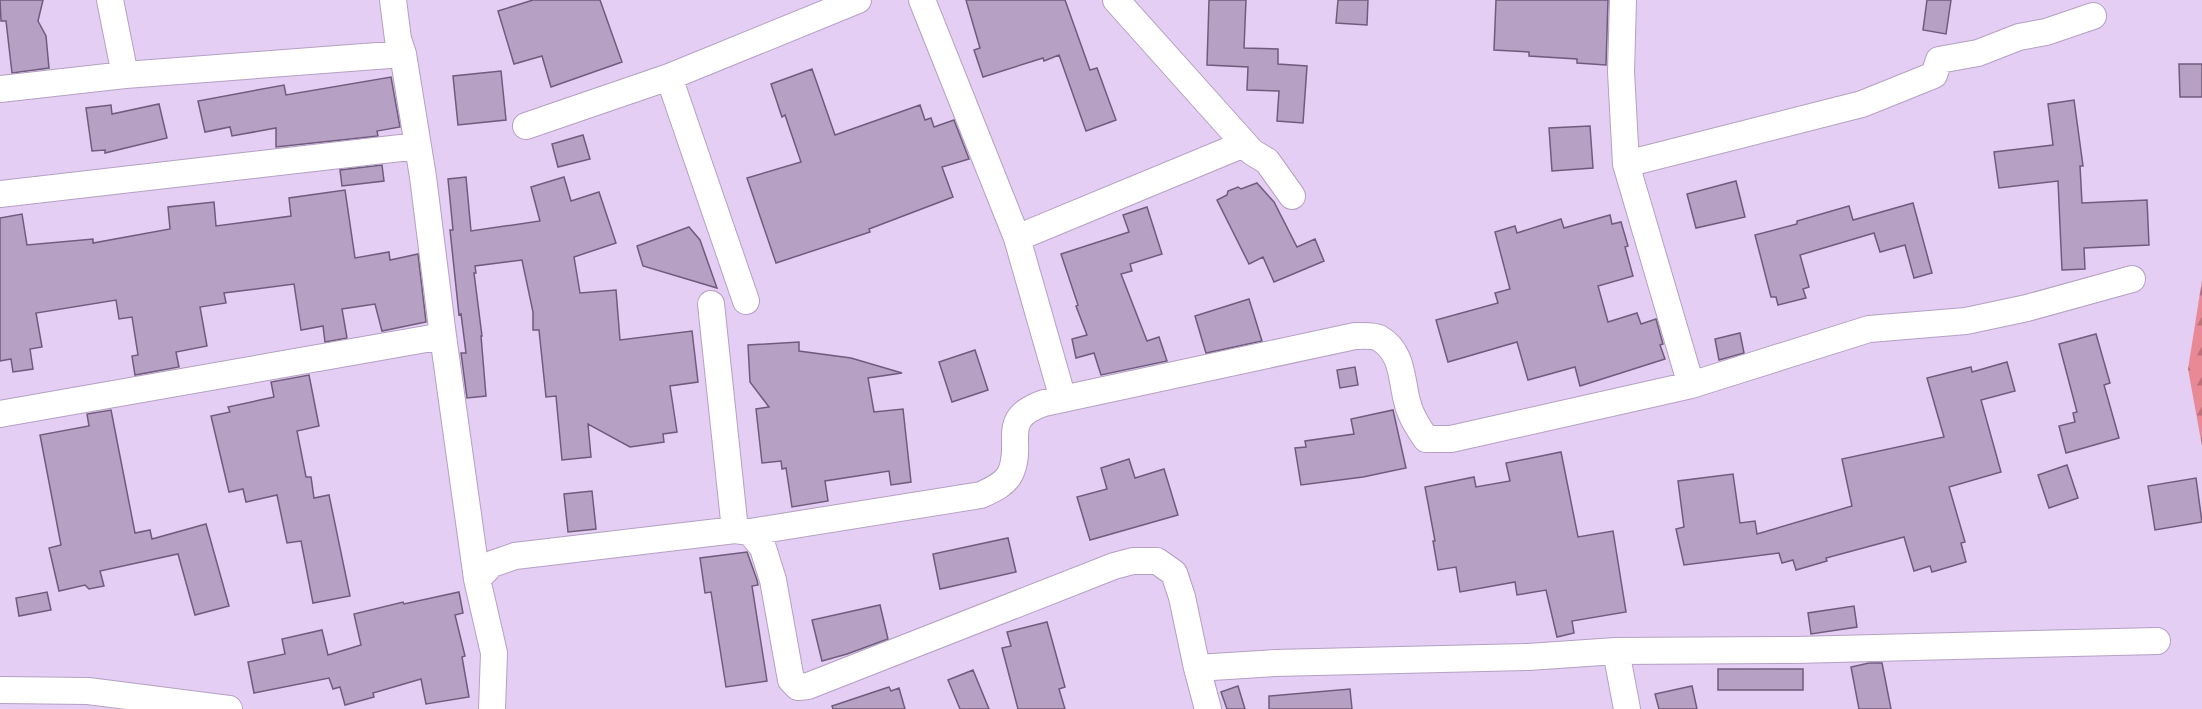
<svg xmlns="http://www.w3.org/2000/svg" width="2202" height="709" viewBox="0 0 2202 709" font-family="'Roboto Condensed',sans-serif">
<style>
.forest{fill:url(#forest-firs)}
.building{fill:#b6a1c5;stroke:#6f5c7c;stroke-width:1.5}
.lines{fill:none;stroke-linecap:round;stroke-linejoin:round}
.minor-casing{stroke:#b5a0c3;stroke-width:28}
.minor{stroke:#fff;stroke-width:26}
</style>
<defs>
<pattern id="forest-firs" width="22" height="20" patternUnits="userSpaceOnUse" patternTransform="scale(1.5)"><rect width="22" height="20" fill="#ea8996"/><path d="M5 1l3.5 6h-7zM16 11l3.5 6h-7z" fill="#bd6f7a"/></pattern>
</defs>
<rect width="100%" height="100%" fill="#e4cef3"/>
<path class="forest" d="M 2202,280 L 2202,446 L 2188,369 Z"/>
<path class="building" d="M 0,0 L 43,0 L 38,21 L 46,36 L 49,68 L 12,73 L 6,21 L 1,21 Z
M 533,0 L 600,0 L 622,62 L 551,87 L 542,56 L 514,64 L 498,11 Z
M 966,0 L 1065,0 L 1090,70 L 1097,68 L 1116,120 L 1086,131 L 1059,55 L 1044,61 L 1043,58 L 983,77 L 974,50 L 980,48 Z
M 1209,0 L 1246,0 L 1244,48 L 1278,49 L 1278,64 L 1307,66 L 1303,123 L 1277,121 L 1279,91 L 1247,90 L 1248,67 L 1207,65 Z
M 1338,0 L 1368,0 L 1367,25 L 1336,23 Z
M 1496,0 L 1608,0 L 1606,65 L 1577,63 L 1577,59 L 1529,56 L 1529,52 L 1494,50 Z
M 1927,0 L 1951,0 L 1946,34 L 1923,30 Z
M 2179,64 L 2202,64 L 2202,97 L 2180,97 Z
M 812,69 L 835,135 L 920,105 L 925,120 L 931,118 L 934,127 L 954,120 L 969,159 L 942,167 L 953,197 L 869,229 L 870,232 L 776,263 L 747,178 L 801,162 L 785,115 L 782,117 L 771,84 Z
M 501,71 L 506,120 L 458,125 L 453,76 Z
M 391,77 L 400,127 L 377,131 L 378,136 L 276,147 L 276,128 L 232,136 L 230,127 L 205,132 L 198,101 L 284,85 L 286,95 Z
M 2074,100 L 2083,166 L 2080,166 L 2082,203 L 2147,200 L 2149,245 L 2084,248 L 2085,269 L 2062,270 L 2058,181 L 1999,188 L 1994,152 L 2053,145 L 2048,104 Z
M 159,104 L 167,138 L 105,153 L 105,150 L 92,151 L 86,108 L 111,105 L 112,114 Z
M 1590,126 L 1593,168 L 1552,171 L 1549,128 Z
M 583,135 L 590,159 L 558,167 L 552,144 Z
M 382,165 L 384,181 L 342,186 L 340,170 Z
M 466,177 L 471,231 L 540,221 L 531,187 L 564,177 L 571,201 L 599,192 L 616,243 L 574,257 L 580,293 L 616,290 L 620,340 L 692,331 L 698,382 L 670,386 L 677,432 L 663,434 L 664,442 L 630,447 L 588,424 L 591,457 L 562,460 L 556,396 L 546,397 L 539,330 L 533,330 L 533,312 L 522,260 L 475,266 L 476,273 L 474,273 L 482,336 L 481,336 L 486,396 L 467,398 L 461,353 L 466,353 L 461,314 L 459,315 L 450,230 L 453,230 L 448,179 Z
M 1736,181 L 1745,217 L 1696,228 L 1687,194 Z
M 1257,183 L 1274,202 L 1297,247 L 1315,239 L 1324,261 L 1274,282 L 1263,257 L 1249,264 L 1217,200 L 1227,195 L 1228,191 L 1238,187 L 1241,189 Z
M 345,190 L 355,258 L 389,252 L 390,260 L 418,254 L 426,322 L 382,331 L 375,304 L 342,309 L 347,338 L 325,342 L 323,326 L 301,330 L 294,284 L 224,293 L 226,303 L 200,307 L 207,346 L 176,352 L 179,367 L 135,375 L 132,356 L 138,355 L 132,317 L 119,319 L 116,300 L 36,313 L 42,347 L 30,349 L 33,369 L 13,372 L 11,359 L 0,361 L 0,218 L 22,214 L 27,245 L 93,239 L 93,243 L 170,229 L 168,207 L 214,202 L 216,226 L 291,216 L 289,198 Z
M 1913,203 L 1932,273 L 1914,278 L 1905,245 L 1880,252 L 1874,233 L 1800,255 L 1809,287 L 1803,289 L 1806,298 L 1778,305 L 1776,297 L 1771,297 L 1755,235 L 1797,224 L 1797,221 L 1849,206 L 1853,220 Z
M 1147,207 L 1162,254 L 1130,264 L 1132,271 L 1121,274 L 1147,341 L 1159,337 L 1167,361 L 1101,375 L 1094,353 L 1076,358 L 1072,339 L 1087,335 L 1076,306 L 1078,305 L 1061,254 L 1129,232 L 1123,215 Z
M 1610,215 L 1612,224 L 1621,222 L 1628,246 L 1625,247 L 1633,276 L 1598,286 L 1608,322 L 1637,313 L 1641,324 L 1656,319 L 1663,344 L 1660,345 L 1665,359 L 1580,386 L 1575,367 L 1528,380 L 1517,342 L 1448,362 L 1436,320 L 1498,303 L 1495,293 L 1510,289 L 1495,232 L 1515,226 L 1517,233 L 1561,219 L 1564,228 Z
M 689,227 L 700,240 L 717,288 L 643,266 L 637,246 Z
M 1249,299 L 1262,341 L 1206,353 L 1195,316 Z
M 1740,333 L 1744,353 L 1719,360 L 1715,339 Z
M 2096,334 L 2110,383 L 2104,385 L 2119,438 L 2066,453 L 2059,426 L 2075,422 L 2073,413 L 2077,412 L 2059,344 Z
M 799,342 L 799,351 L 851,358 L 902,373 L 868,378 L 874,412 L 903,409 L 911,482 L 891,485 L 889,471 L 825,481 L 828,501 L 792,507 L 786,468 L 782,469 L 781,461 L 762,463 L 756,409 L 769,407 L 750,382 L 748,345 Z
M 975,350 L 988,390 L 952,402 L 939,362 Z
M 2007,362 L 2015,391 L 1981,400 L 2001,472 L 1949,487 L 1965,542 L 1961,543 L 1966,562 L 1932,572 L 1930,566 L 1914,571 L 1904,537 L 1826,558 L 1827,561 L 1796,570 L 1793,560 L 1782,563 L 1779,553 L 1684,565 L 1676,529 L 1684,527 L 1678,481 L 1733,474 L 1740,523 L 1755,521 L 1757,534 L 1852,506 L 1842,459 L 1944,437 L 1927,378 L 1971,367 L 1972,372 Z
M 1355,367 L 1358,385 L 1340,388 L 1337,370 Z
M 309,375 L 319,426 L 297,431 L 306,477 L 311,477 L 314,498 L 329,495 L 350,596 L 313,603 L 301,541 L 287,543 L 277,495 L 246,502 L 243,489 L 229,492 L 211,416 L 230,412 L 228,407 L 274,397 L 271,382 Z
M 111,410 L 135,533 L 150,530 L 152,539 L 206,524 L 229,606 L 195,615 L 178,554 L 100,571 L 104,586 L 89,589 L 85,585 L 59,591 L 49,548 L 61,545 L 40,435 L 89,426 L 87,414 Z
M 1393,410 L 1406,468 L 1363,477 L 1301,485 L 1295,448 L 1306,447 L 1305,441 L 1354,434 L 1351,419 Z
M 1561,452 L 1578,537 L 1613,531 L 1626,612 L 1572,621 L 1574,633 L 1557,637 L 1546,590 L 1517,595 L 1515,582 L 1460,592 L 1456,567 L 1438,570 L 1433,541 L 1435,541 L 1425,487 L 1474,477 L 1476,487 L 1510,481 L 1506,463 Z
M 1129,459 L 1135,478 L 1164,469 L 1178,515 L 1090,540 L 1077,497 L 1107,489 L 1101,468 Z
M 2067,465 L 2078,498 L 2049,508 L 2038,475 Z
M 2196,478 L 2202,522 L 2155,530 L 2148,486 Z
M 592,491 L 596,529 L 568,532 L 564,494 Z
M 1008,538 L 1016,572 L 940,589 L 933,554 Z
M 747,552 L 757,580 L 758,585 L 752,586 L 767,681 L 726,687 L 711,592 L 705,593 L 700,558 Z
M 47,592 L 51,610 L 19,616 L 16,598 Z
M 459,592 L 463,613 L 455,615 L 465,656 L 462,657 L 469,697 L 426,704 L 421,679 L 373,693 L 374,697 L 345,705 L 340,687 L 333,689 L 329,678 L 254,693 L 248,662 L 285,654 L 282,639 L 322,630 L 328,655 L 361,645 L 354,614 L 403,602 L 404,604 Z
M 880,605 L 888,639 L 847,654 L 822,661 L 812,620 Z
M 1854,606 L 1857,627 L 1811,634 L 1808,613 Z
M 1047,622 L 1065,687 L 1059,689 L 1065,709 L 1018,709 L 1002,648 L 1011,646 L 1007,632 Z
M 1869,663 L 1882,663 L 1891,709 L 1859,709 L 1851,667 Z
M 1718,669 L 1803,669 L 1803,690 L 1718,690 Z
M 973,670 L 989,709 L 960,709 L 948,680 Z
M 1238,686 L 1245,709 L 1227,709 L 1221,692 Z
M 1692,686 L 1697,709 L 1659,709 L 1655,694 Z
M 889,687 L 891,691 L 899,688 L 905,709 L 833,709 L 832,706 Z
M 1350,689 L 1352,709 L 1269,709 L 1269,696 Z"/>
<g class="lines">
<defs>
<path id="minor" d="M 110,0 L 125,75
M 393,0 L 398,39 L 403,54 L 423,177 L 443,336 L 477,579 L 494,653 L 492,709
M 922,0 L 1017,238 L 1063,399
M 1116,0 L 1252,152 L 1267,161 L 1292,196
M 1623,0 L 1621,72 L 1626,164 L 1691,385
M 669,77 L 746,301
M 0,89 L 125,75 L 403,54
M 526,126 L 669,77 L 858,0
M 1626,164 L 1862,104 L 1934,75 L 1939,60 L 1978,53 L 2019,37 L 2046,32 L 2093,16
M 0,194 L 418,146
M 1017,238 L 1244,144
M 711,304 L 735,530
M 0,414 L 443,336
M 750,532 L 763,548 L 773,580 L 791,680 L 798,687 L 808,686 L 1114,566 L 1133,561 L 1157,561 L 1174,573 L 1182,597 L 1197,668 L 1208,709
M 477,579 L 492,564 L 515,556 L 735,530 L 750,532 L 981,495 C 992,490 1006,484 1011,472 C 1024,441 998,419 1044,403 L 1355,336 C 1362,336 1373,335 1379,338 C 1403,352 1401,378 1407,401 C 1410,415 1418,427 1426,439 L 1451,439 L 1691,385 L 1869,329 L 1966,321 L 2027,308 L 2132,279
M 1616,651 L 1627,709
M 1197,668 L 1275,663 L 1528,657 L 1616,651 L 1795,650 L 2157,641
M 0,690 L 88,691 L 229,709"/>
</defs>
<use href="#minor" class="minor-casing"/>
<use href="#minor" class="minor"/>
</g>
</svg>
